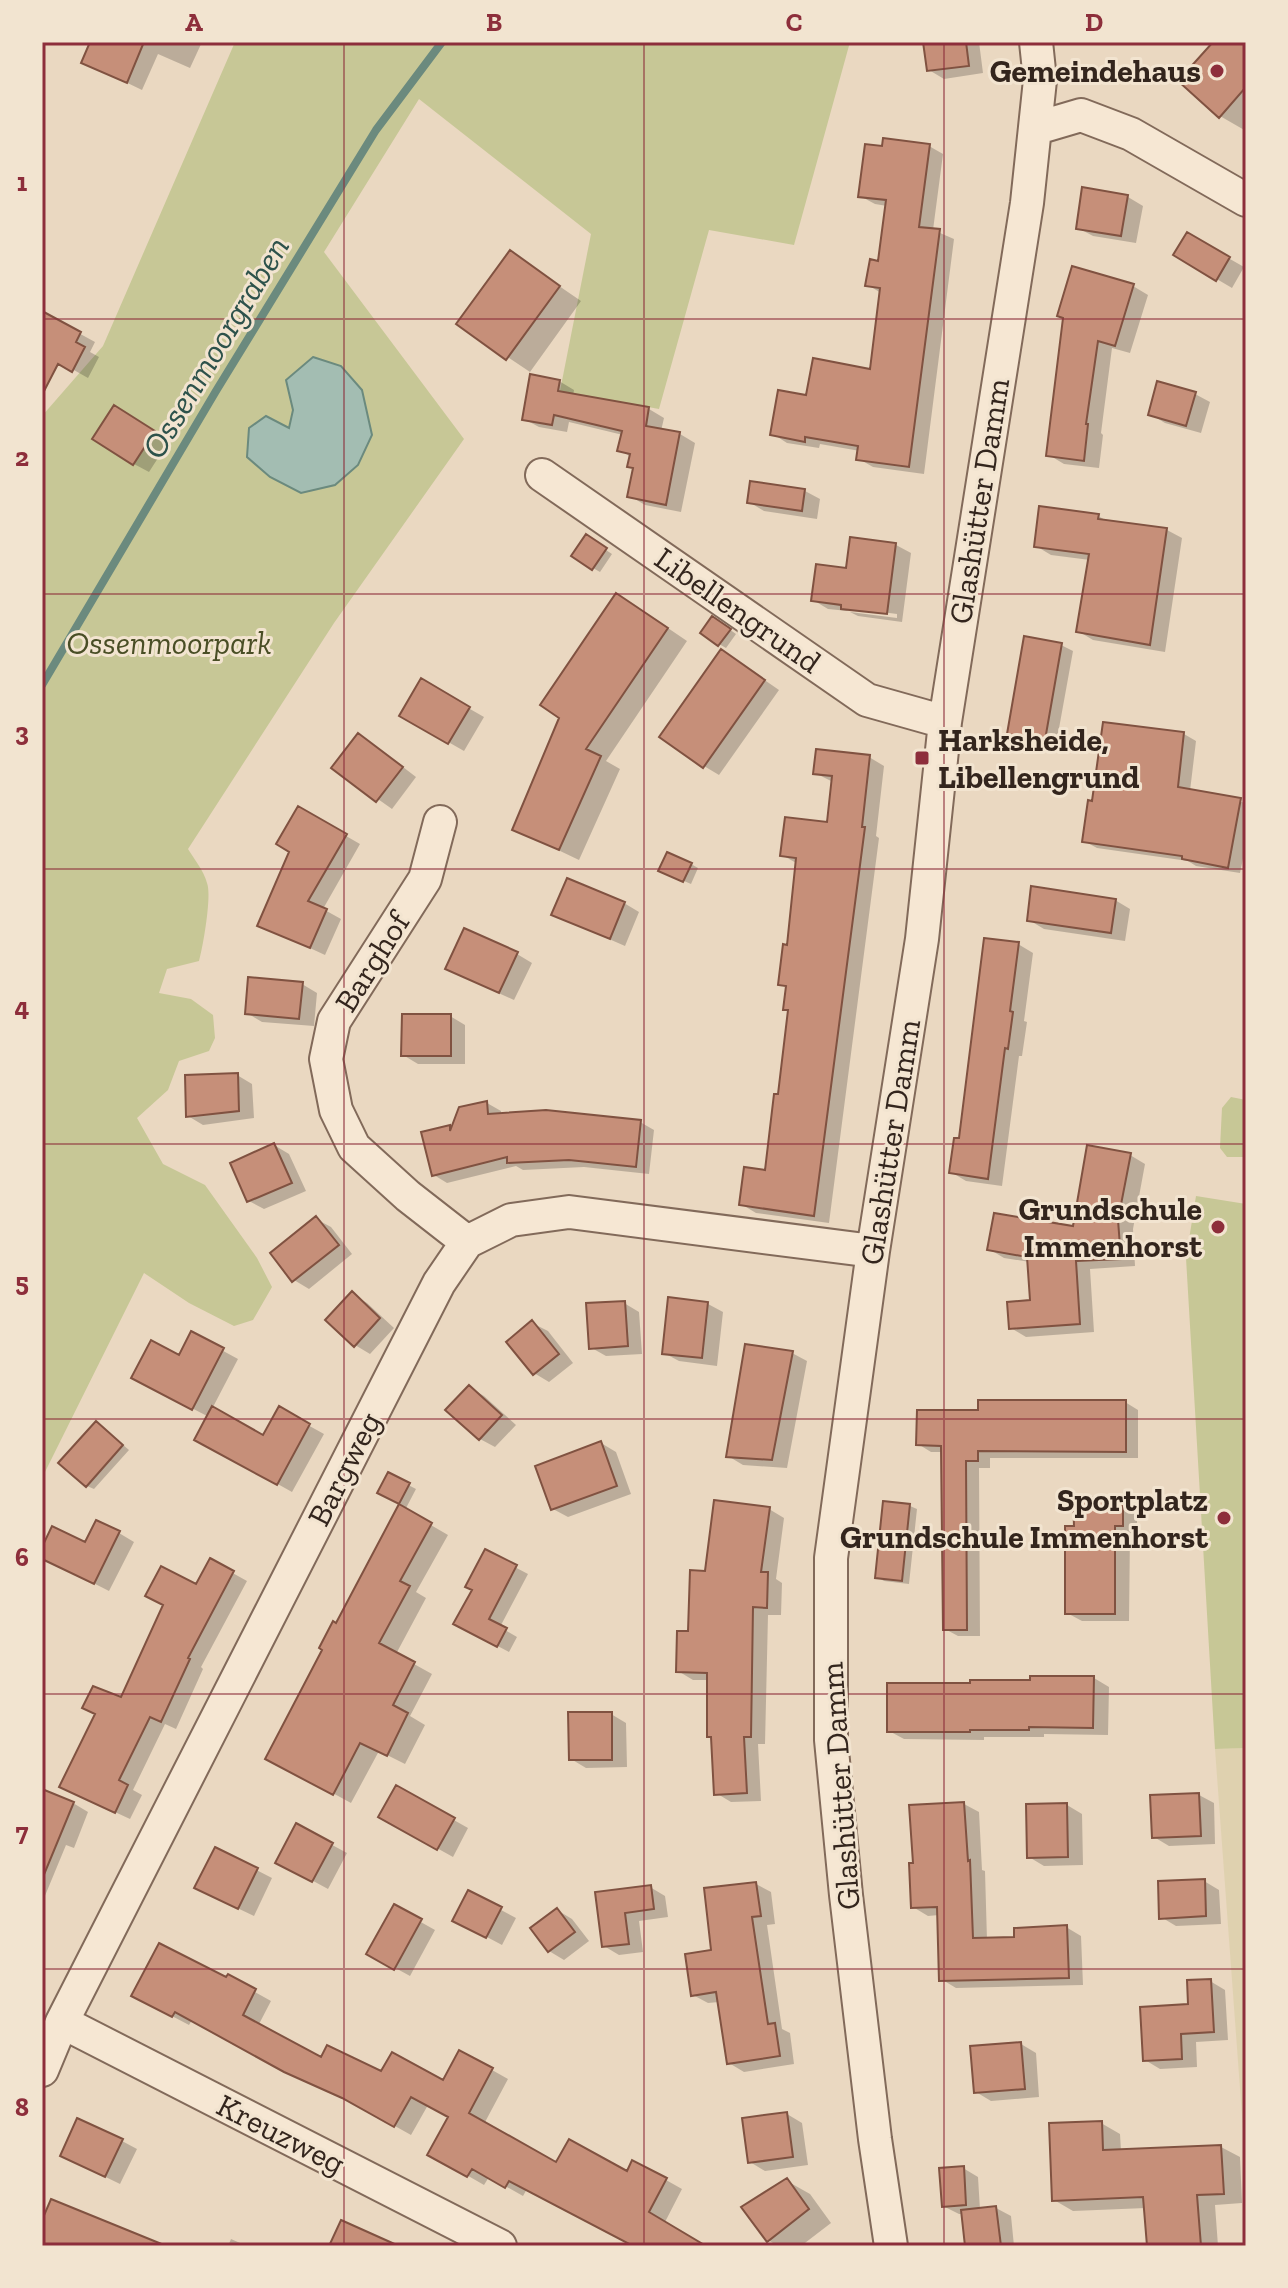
<svg xmlns="http://www.w3.org/2000/svg" width="1288" height="2288" viewBox="0 0 1288 2288" font-family="'Zilla Slab',serif">
<style>
.farmland{fill:#dfd1af}
.green{fill:#c7c796;fill-rule:evenodd}
.water{fill:#a3bdb2;stroke:#6b8a7e;stroke-width:2}
.shadow{fill:#0003}
.lines{fill:none;stroke-linecap:round;stroke-linejoin:round}
.stream{stroke:#6b8a7e;stroke-width:8}
.building{fill:#c68f79;stroke:#805241;stroke-width:2}
.street-casing{stroke:#826a5a;stroke-width:36}
.street{stroke:#f6e7d3;stroke-width:32}
.grid{fill:none;stroke:#8d2e3b;stroke-width:2;stroke-opacity:0.55}
.poi-dot{fill:#8d2e3b;stroke:#f2e4d0;stroke-width:3}
.labels{text-anchor:middle;stroke-width:6;stroke-linejoin:round;paint-order:stroke}
.poi-label{font-size:32px;font-weight:bold;fill:#33251d;stroke:#f2e4d0;text-anchor:end}
.street-label{font-size:32px;fill:#33251d;stroke:#f2e4d0}
.park-label{font-size:32px;font-style:italic;fill:#494e25;stroke:#f2e4d0}
.water-label{font-size:34px;font-style:italic;fill:#2d524b;stroke:#f2e4d0}
.neatline{fill:none;stroke:#8d2e3b;stroke-width:3}
.grid-label{font-size:26px;text-anchor:middle;font-weight:bold;fill:#8d2e3b}
</style>
<rect width="100%" height="100%" fill="#ead8c1"/>
<path class="farmland" d="M 1246,1748 L 1246,2170 L 1215,1749 Z"/>
<path class="green" d="M 235,42 L 850,42 L 794,245 L 709,230 L 659,409 L 560,391 L 591,234 L 419,99 L 324,252 L 464,439 L 334,623 L 188,849 C 194,859 204,871 207,883 C 212,895 203,947 199,961 L 167,969 L 159,993 L 191,999 L 213,1015 L 215,1038 L 209,1051 L 179,1061 L 168,1090 L 137,1118 L 163,1164 L 205,1185 L 257,1258 L 272,1287 L 253,1320 L 234,1326 L 189,1303 L 144,1273 L 42,1478 L 42,416 L 103,346 ZM 286,380 L 358,465 L 335,485 L 301,493 L 289,429 L 293,410 Z
M 1231,1097 L 1246,1100 L 1246,1157 L 1227,1157 L 1220,1148 L 1222,1108 Z
M 1196,1196 L 1246,1204 L 1246,1748 L 1215,1749 L 1186,1258 Z"/>
<path class="water" d="M 313,357 L 341,366 L 362,390 L 372,435 L 358,465 L 335,485 L 301,493 L 270,477 L 247,457 L 249,428 L 266,416 L 289,428 L 293,410 L 286,380 Z"/>
<path class="shadow" d="M 92,42 L 202,42 L 190,68 L 158,54 L 142,90 L 84,62 Z
M 925,42 L 979,42 L 983,73 L 944,79 L 929,70 Z
M 1215,42 L 1246,42 L 1246,131 L 1220,116 Z
M 929,146 L 943,154 L 933,230 L 954,239 L 924,474 L 873,467 L 859,459 L 860,451 L 820,444 L 819,448 L 787,443 L 773,434 L 808,397 L 872,372 L 881,293 L 868,285 L 880,263 L 887,206 L 875,204 L 860,196 Z
M 1084,189 L 1128,197 L 1143,206 L 1136,243 L 1093,236 L 1078,228 Z
M 1188,235 L 1244,267 L 1232,288 L 1176,255 Z
M 511,253 L 581,301 L 530,372 L 459,324 Z
M 1133,286 L 1148,295 L 1130,353 L 1112,348 L 1101,433 L 1103,435 L 1099,468 L 1064,464 L 1049,455 L 1065,318 Z
M 42,313 L 95,342 L 90,352 L 99,357 L 88,378 L 42,352 Z
M 559,381 L 574,390 L 573,396 L 649,409 L 664,418 L 661,431 L 680,434 L 695,443 L 681,512 L 645,505 L 630,496 L 635,469 L 630,466 L 631,457 L 620,450 L 623,435 L 569,422 L 567,432 L 539,427 L 524,419 Z
M 1195,394 L 1210,402 L 1201,433 L 1165,423 L 1150,414 Z
M 129,416 L 169,441 L 149,472 L 134,464 Z
M 805,491 L 820,499 L 817,519 L 764,511 L 749,502 Z
M 1098,516 L 1109,522 L 1167,530 L 1182,538 L 1165,652 L 1093,640 L 1078,631 L 1090,560 L 1051,555 L 1036,546 Z
M 586,537 L 612,554 L 600,572 L 593,568 Z
M 896,545 L 911,553 L 902,622 L 858,616 L 850,612 L 897,618 L 897,614 L 844,607 L 848,611 L 828,609 L 813,600 L 848,570 Z
M 637,607 L 687,641 L 606,761 L 620,769 L 579,860 L 514,829 Z
M 719,622 L 736,634 L 726,648 L 719,644 Z
M 1061,645 L 1073,651 L 1056,745 L 1020,740 L 1009,733 Z
M 736,660 L 779,690 L 719,775 L 704,766 Z
M 421,681 L 484,717 L 464,751 L 401,715 Z
M 1184,734 L 1196,741 L 1190,791 L 1246,803 L 1246,844 L 1240,873 L 1196,866 L 1188,861 L 1097,848 L 1084,841 Z
M 373,744 L 416,777 L 392,809 L 334,768 Z
M 869,757 L 884,766 L 876,836 L 879,838 L 829,1223 L 756,1213 L 741,1204 L 767,1173 L 780,1096 L 790,1011 L 788,988 L 781,984 L 788,947 L 798,864 L 782,855 L 828,825 L 833,782 L 815,773 Z
M 299,809 L 360,844 L 323,909 L 341,919 L 325,955 L 260,925 L 291,851 Z
M 691,864 L 698,868 L 691,884 L 668,874 Z
M 1115,900 L 1130,909 L 1125,941 L 1044,929 L 1029,920 Z
M 624,903 L 639,912 L 625,946 L 554,915 Z
M 1018,944 L 1033,953 L 1024,1021 L 1027,1022 L 1022,1056 L 1019,1056 L 1002,1186 L 966,1181 L 951,1172 Z
M 517,954 L 532,963 L 514,1000 L 463,977 Z
M 302,984 L 317,993 L 314,1026 L 262,1022 L 247,1013 Z
M 450,1016 L 465,1025 L 465,1064 L 418,1064 L 403,1055 Z
M 237,1075 L 252,1084 L 254,1118 L 203,1125 L 188,1116 Z
M 487,1103 L 501,1111 L 501,1115 L 640,1122 L 654,1130 L 649,1174 L 584,1167 L 523,1170 L 516,1166 L 447,1183 L 434,1175 L 424,1134 L 450,1127 L 453,1129 Z
M 274,1145 L 289,1154 L 306,1191 L 264,1209 L 249,1201 Z
M 1130,1155 L 1145,1164 L 1133,1229 L 1135,1266 L 1090,1269 L 1094,1332 L 1026,1337 L 1011,1328 L 1032,1302 L 1030,1262 L 1004,1258 L 989,1249 L 1074,1228 Z
M 316,1219 L 331,1227 L 352,1254 L 309,1289 L 294,1280 Z
M 352,1294 L 367,1303 L 394,1328 L 370,1354 L 355,1345 Z
M 624,1303 L 639,1312 L 642,1354 L 606,1356 L 590,1347 Z
M 708,1304 L 723,1312 L 717,1366 L 679,1361 L 664,1353 Z
M 532,1323 L 548,1331 L 573,1363 L 549,1382 L 534,1373 Z
M 192,1334 L 238,1359 L 213,1407 L 264,1437 L 279,1409 L 324,1434 L 292,1492 L 197,1439 L 209,1417 L 149,1386 L 180,1357 Z
M 792,1353 L 807,1361 L 787,1468 L 743,1465 L 728,1456 Z
M 469,1387 L 484,1396 L 516,1425 L 495,1447 L 480,1439 Z
M 1125,1402 L 1138,1410 L 1138,1458 L 990,1458 L 990,1468 L 979,1468 L 980,1636 L 958,1636 L 945,1629 L 943,1452 L 931,1452 L 918,1444 L 980,1412 Z
M 103,1428 L 129,1450 L 94,1489 L 87,1486 Z
M 601,1443 L 616,1452 L 631,1494 L 568,1517 L 553,1509 Z
M 389,1475 L 416,1489 L 405,1510 L 448,1535 L 416,1592 L 426,1598 L 396,1654 L 432,1674 L 410,1716 L 425,1725 L 405,1764 L 379,1751 L 351,1803 L 283,1766 L 337,1625 L 401,1504 L 380,1492 Z
M 1122,1499 L 1137,1508 L 1137,1534 L 1130,1533 L 1129,1621 L 1082,1621 L 1067,1613 L 1076,1528 Z
M 910,1506 L 917,1509 L 909,1584 L 884,1581 L 877,1577 Z
M 769,1509 L 784,1518 L 776,1579 L 782,1583 L 781,1615 L 768,1615 L 765,1744 L 758,1744 L 761,1801 L 731,1802 L 716,1793 L 709,1680 L 693,1680 L 678,1671 L 706,1573 Z
M 119,1533 L 134,1542 L 109,1591 L 42,1557 L 42,1552 L 86,1545 Z
M 486,1552 L 528,1574 L 500,1627 L 517,1637 L 509,1652 L 456,1624 L 474,1590 Z
M 211,1561 L 247,1581 L 201,1667 L 203,1669 L 176,1729 L 165,1724 L 133,1790 L 142,1795 L 130,1819 L 76,1794 L 122,1699 L 197,1587 Z
M 1094,1678 L 1109,1687 L 1108,1735 L 1044,1734 L 1044,1737 L 984,1737 L 984,1740 L 904,1739 L 889,1731 L 972,1685 Z
M 611,1714 L 626,1723 L 627,1767 L 586,1768 L 571,1759 Z
M 397,1788 L 468,1828 L 453,1857 L 381,1817 Z
M 1199,1795 L 1214,1803 L 1215,1844 L 1169,1846 L 1154,1837 Z
M 42,1797 L 73,1803 L 88,1812 L 74,1848 L 66,1845 L 42,1903 Z
M 964,1804 L 979,1812 L 982,1870 L 985,1871 L 987,1940 L 1016,1939 L 1066,1927 L 1081,1936 L 1083,1985 L 956,1988 L 941,1979 L 939,1915 L 928,1916 L 913,1907 L 915,1865 Z
M 1067,1805 L 1082,1814 L 1083,1865 L 1044,1866 L 1029,1857 Z
M 297,1826 L 347,1853 L 328,1889 L 293,1870 Z
M 216,1849 L 272,1878 L 254,1916 L 212,1896 Z
M 1204,1881 L 1219,1890 L 1221,1924 L 1176,1926 L 1161,1917 Z
M 756,1884 L 771,1892 L 775,1924 L 767,1925 L 782,2029 L 790,2033 L 794,2064 L 744,2072 L 729,2063 L 719,2002 L 708,2003 L 693,1995 L 713,1952 Z
M 650,1887 L 665,1896 L 668,1917 L 639,1921 L 643,1952 L 619,1955 L 604,1946 L 597,1894 Z
M 469,1893 L 516,1918 L 502,1945 L 470,1928 Z
M 394,1907 L 435,1930 L 410,1976 L 368,1953 Z
M 557,1910 L 572,1919 L 589,1941 L 564,1960 L 549,1951 Z
M 228,1977 L 271,2001 L 258,2026 L 322,2060 L 382,2073 L 444,2083 L 492,2070 L 508,2079 L 484,2124 L 557,2165 L 666,2180 L 682,2189 L 665,2222 L 702,2246 L 636,2246 L 527,2189 L 523,2196 L 489,2177 L 484,2185 L 430,2154 L 450,2117 L 428,2105 L 411,2135 L 361,2107 L 303,2081 L 192,2020 L 189,2025 L 151,2005 L 227,1980 Z
M 1210,1981 L 1225,1990 L 1228,2040 L 1196,2042 L 1197,2067 L 1160,2069 L 1145,2060 Z
M 1021,2044 L 1036,2053 L 1039,2097 L 991,2101 L 976,2092 Z
M 787,2114 L 802,2123 L 808,2165 L 765,2171 L 750,2162 Z
M 1101,2123 L 1120,2134 L 1121,2151 L 1221,2147 L 1240,2157 L 1242,2203 L 1215,2205 L 1218,2246 L 1149,2246 L 1146,2208 L 1073,2211 L 1054,2200 Z
M 122,2141 L 137,2149 L 120,2184 L 77,2163 Z
M 963,2168 L 978,2177 L 980,2210 L 996,2208 L 1011,2216 L 1014,2246 L 967,2246 L 963,2214 L 959,2214 L 943,2206 Z
M 787,2181 L 810,2194 L 831,2223 L 801,2246 L 778,2246 L 768,2240 Z
M 231,2239 L 247,2246 L 228,2246 Z"/>
<g class="lines">
<path class="stream" d="M 42,685 L 216,391 L 376,130 L 442,42"/>
</g>
<path class="building" d="M 90,42 L 144,42 L 127,83 L 81,63 Z
M 923,42 L 966,42 L 969,66 L 927,71 Z
M 1213,42 L 1246,42 L 1246,87 L 1219,118 L 1178,81 Z
M 883,138 L 930,144 L 919,227 L 940,229 L 909,467 L 856,460 L 858,446 L 805,437 L 805,442 L 770,435 L 778,390 L 806,395 L 813,358 L 870,369 L 880,288 L 865,286 L 870,259 L 878,261 L 886,200 L 858,197 L 865,144 L 882,146 Z
M 1082,187 L 1128,195 L 1121,236 L 1076,229 Z
M 1187,232 L 1230,257 L 1216,281 L 1173,255 Z
M 510,250 L 560,286 L 506,360 L 456,324 Z
M 1072,266 L 1134,284 L 1115,346 L 1098,341 L 1086,424 L 1088,424 L 1084,461 L 1046,456 L 1063,318 L 1057,316 Z
M 42,311 L 81,332 L 76,342 L 85,347 L 72,372 L 58,364 L 42,395 Z
M 530,374 L 560,380 L 558,391 L 649,407 L 646,426 L 680,432 L 666,505 L 627,497 L 633,468 L 627,467 L 630,454 L 617,451 L 622,431 L 554,415 L 552,425 L 522,420 Z
M 1157,381 L 1196,392 L 1186,426 L 1148,415 Z
M 114,405 L 155,431 L 133,465 L 92,439 Z
M 750,481 L 805,489 L 802,511 L 747,503 Z
M 1039,506 L 1099,514 L 1098,519 L 1167,528 L 1150,645 L 1076,632 L 1089,554 L 1034,547 Z
M 586,534 L 607,548 L 592,570 L 571,556 Z
M 850,537 L 896,543 L 887,614 L 841,609 L 841,605 L 811,601 L 816,564 L 846,568 Z
M 616,593 L 668,628 L 586,749 L 601,756 L 559,850 L 512,830 L 559,718 L 540,705 Z
M 712,616 L 731,629 L 718,646 L 700,633 Z
M 1024,636 L 1062,643 L 1045,740 L 1007,734 Z
M 721,649 L 765,680 L 703,768 L 659,737 Z
M 421,678 L 470,707 L 448,744 L 399,716 Z
M 1103,722 L 1184,732 L 1178,787 L 1241,798 L 1228,868 L 1182,859 L 1182,856 L 1082,842 L 1088,800 L 1092,801 Z
M 358,733 L 403,767 L 376,802 L 331,768 Z
M 816,749 L 870,755 L 862,827 L 865,827 L 814,1216 L 739,1205 L 744,1167 L 765,1170 L 774,1094 L 778,1094 L 788,1010 L 783,1010 L 786,986 L 778,985 L 783,944 L 787,945 L 796,858 L 780,856 L 785,817 L 827,822 L 832,776 L 813,774 Z
M 298,806 L 347,834 L 308,901 L 327,909 L 310,948 L 257,926 L 289,852 L 276,844 Z
M 667,852 L 692,863 L 683,882 L 658,871 Z
M 567,878 L 625,902 L 610,939 L 551,915 Z
M 1031,886 L 1116,899 L 1111,933 L 1027,921 Z
M 464,928 L 518,952 L 499,993 L 445,969 Z
M 984,938 L 1019,942 L 1010,1011 L 1013,1012 L 1008,1049 L 1005,1048 L 988,1179 L 949,1173 L 954,1138 L 959,1138 Z
M 248,977 L 303,982 L 299,1019 L 245,1014 Z
M 402,1014 L 451,1014 L 451,1056 L 401,1056 Z
M 238,1073 L 239,1111 L 186,1117 L 185,1075 Z
M 487,1101 L 488,1114 L 546,1110 L 641,1120 L 636,1167 L 569,1160 L 507,1163 L 507,1157 L 432,1176 L 421,1132 L 450,1125 L 450,1131 L 459,1107 Z
M 274,1143 L 292,1183 L 247,1202 L 230,1163 Z
M 1087,1145 L 1131,1153 L 1118,1220 L 1121,1259 L 1076,1261 L 1080,1324 L 1009,1329 L 1007,1302 L 1030,1300 L 1027,1257 L 987,1250 L 994,1213 L 1073,1226 Z
M 316,1216 L 339,1245 L 292,1282 L 270,1253 Z
M 352,1291 L 380,1318 L 354,1347 L 325,1320 Z
M 668,1297 L 708,1302 L 702,1358 L 662,1354 Z
M 625,1301 L 628,1346 L 589,1349 L 586,1303 Z
M 532,1320 L 559,1354 L 533,1375 L 506,1342 Z
M 191,1331 L 224,1348 L 192,1410 L 131,1378 L 151,1340 L 179,1355 Z
M 745,1344 L 793,1351 L 772,1460 L 726,1457 Z
M 469,1385 L 502,1415 L 479,1440 L 445,1410 Z
M 978,1400 L 1126,1400 L 1126,1452 L 978,1451 L 978,1461 L 966,1461 L 967,1630 L 943,1630 L 941,1446 L 916,1445 L 917,1410 L 978,1410 Z
M 212,1406 L 263,1435 L 279,1406 L 310,1424 L 277,1485 L 194,1440 Z
M 96,1421 L 123,1445 L 86,1487 L 58,1463 Z
M 601,1441 L 617,1486 L 551,1510 L 535,1466 Z
M 388,1472 L 410,1483 L 399,1504 L 377,1493 Z
M 1073,1497 L 1123,1497 L 1123,1526 L 1115,1526 L 1115,1614 L 1065,1614 L 1065,1526 L 1074,1526 Z
M 714,1500 L 770,1507 L 761,1572 L 768,1572 L 767,1608 L 753,1607 L 751,1737 L 744,1737 L 747,1793 L 714,1795 L 711,1737 L 707,1737 L 707,1673 L 676,1672 L 677,1631 L 688,1631 L 690,1570 L 705,1571 Z
M 883,1501 L 910,1504 L 902,1581 L 875,1578 Z
M 399,1504 L 432,1523 L 400,1581 L 410,1586 L 379,1643 L 415,1662 L 393,1705 L 408,1713 L 387,1756 L 360,1743 L 333,1795 L 265,1759 L 322,1650 L 319,1648 L 333,1621 L 336,1623 Z
M 96,1520 L 120,1531 L 94,1584 L 42,1559 L 42,1547 L 52,1526 L 85,1542 Z
M 485,1549 L 517,1565 L 489,1619 L 507,1628 L 497,1647 L 453,1624 L 472,1590 L 465,1587 Z
M 210,1558 L 234,1571 L 188,1658 L 190,1659 L 161,1722 L 150,1717 L 119,1780 L 128,1785 L 115,1813 L 59,1787 L 95,1714 L 82,1708 L 93,1686 L 121,1697 L 163,1605 L 145,1596 L 161,1566 L 196,1584 Z
M 1030,1676 L 1094,1676 L 1093,1728 L 1029,1727 L 1029,1730 L 970,1730 L 970,1732 L 887,1732 L 887,1683 L 970,1683 L 970,1680 L 1030,1680 Z
M 568,1712 L 612,1712 L 612,1760 L 569,1760 Z
M 396,1785 L 455,1818 L 437,1850 L 378,1817 Z
M 42,1789 L 74,1802 L 43,1877 L 42,1877 Z
M 1199,1793 L 1201,1836 L 1152,1838 L 1150,1795 Z
M 964,1802 L 968,1861 L 970,1860 L 973,1938 L 1014,1937 L 1014,1928 L 1067,1925 L 1069,1978 L 939,1981 L 937,1907 L 911,1908 L 909,1863 L 913,1863 L 909,1805 Z
M 1067,1803 L 1068,1857 L 1027,1858 L 1026,1804 Z
M 296,1823 L 333,1843 L 312,1882 L 275,1863 Z
M 215,1847 L 258,1868 L 238,1909 L 194,1888 Z
M 1205,1879 L 1206,1916 L 1159,1919 L 1158,1881 Z
M 756,1882 L 761,1916 L 752,1917 L 768,2024 L 775,2023 L 780,2056 L 727,2064 L 716,1992 L 691,1996 L 685,1954 L 711,1950 L 704,1888 Z
M 651,1885 L 654,1909 L 625,1913 L 629,1944 L 602,1947 L 595,1892 Z
M 468,1890 L 502,1907 L 486,1938 L 452,1921 Z
M 394,1904 L 422,1919 L 394,1970 L 366,1954 Z
M 557,1908 L 575,1932 L 548,1952 L 530,1928 Z
M 159,1943 L 226,1977 L 228,1974 L 256,1989 L 243,2015 L 321,2057 L 327,2045 L 381,2071 L 392,2052 L 443,2080 L 459,2050 L 493,2068 L 469,2113 L 556,2162 L 569,2139 L 627,2171 L 632,2160 L 667,2178 L 649,2212 L 706,2246 L 633,2246 L 509,2181 L 505,2188 L 472,2169 L 467,2177 L 427,2155 L 448,2117 L 411,2097 L 394,2127 L 342,2098 L 284,2072 L 175,2012 L 172,2017 L 131,1996 Z
M 1211,1979 L 1214,2032 L 1181,2034 L 1182,2059 L 1143,2061 L 1140,2007 L 1188,2004 L 1187,1980 Z
M 1021,2042 L 1025,2089 L 974,2093 L 970,2046 Z
M 787,2112 L 793,2157 L 748,2163 L 742,2118 Z
M 77,2118 L 123,2139 L 105,2177 L 60,2156 Z
M 1102,2121 L 1103,2150 L 1221,2145 L 1224,2194 L 1197,2195 L 1201,2246 L 1147,2246 L 1143,2197 L 1052,2201 L 1049,2123 Z
M 964,2166 L 966,2205 L 942,2207 L 939,2168 Z
M 787,2178 L 809,2209 L 767,2242 L 741,2207 Z
M 51,2199 L 164,2245 L 164,2246 L 42,2246 L 42,2220 Z
M 996,2206 L 1001,2246 L 965,2246 L 961,2210 Z
M 341,2220 L 399,2246 L 329,2246 Z"/>
<g class="lines">
<defs>
<path id="street" d="M 1037,128 L 1081,115 L 1131,134 L 1246,200
M 542,475 L 867,700 L 945,722
M 440,822 L 425,879 L 334,1021 L 326,1059 L 336,1110 L 354,1147 L 408,1196 L 467,1242
M 62,2022 L 500,2246
M 42,2070 L 62,2022 L 439,1283 L 467,1242 L 511,1220 L 569,1212 L 873,1251
M 891,2246 L 875,2139 L 846,1895 L 831,1740 L 831,1558 L 873,1251 L 922,939 L 945,722 L 1027,203 L 1040,80 L 1036,42"/>
</defs>
<use href="#street" class="street-casing"/>
<use href="#street" class="street"/>
</g>
<path class="grid" d="M 344,42 L 344,2246M 644,42 L 644,2246M 944,42 L 944,2246M 42,319 L 1246,319M 42,594 L 1246,594M 42,869 L 1246,869M 42,1144 L 1246,1144M 42,1419 L 1246,1419M 42,1694 L 1246,1694M 42,1969 L 1246,1969"/>
<g class="poi-dot">
<circle cx="1217" cy="71" r="8"/>
<rect x="914" y="750" width="16" height="16" rx="4"/>
<circle cx="1218" cy="1227" r="8"/>
<circle cx="1224" cy="1518" r="8"/>
</g>
<g class="labels">
<g class="poi-label">
<text x="1201" y="82">Gemeindehaus</text>
<text x="938" y="751" text-anchor="start">Harksheide,<tspan x="938" dy="37">Libellengrund</tspan></text>
<text x="1202" y="1220">Grundschule<tspan x="1202" dy="37">Immenhorst</tspan></text>
<text x="1208" y="1511">Sportplatz<tspan x="1208" dy="37">Grundschule Immenhorst</tspan></text>
</g>
<g class="street-label">
<text transform="translate(979 501) rotate(-81)" y="11">Glashütter Damm</text>
<text transform="translate(738 610) rotate(35)" y="11">Libellengrund</text>
<text transform="translate(372 962) rotate(-58)" y="11">Barghof</text>
<text transform="translate(890 1142) rotate(-81)" y="11">Glashütter Damm</text>
<text transform="translate(344 1469) rotate(-63)" y="11">Bargweg</text>
<text transform="translate(840 1786) rotate(-94)" y="11">Glashütter Damm</text>
<text transform="translate(281 2134) rotate(27)" y="11">Kreuzweg</text>
</g>
<g class="park-label">
<text x="169" y="654">Ossenmoorpark</text>
</g>
<g class="water-label">
<text transform="translate(215 347) rotate(-59)" y="12">Ossenmoorgraben</text>
</g>
</g>
<rect width="1288" height="2288" fill="none" stroke="#f2e4d0" stroke-width="88"/>
<rect x="44" y="44" width="1200" height="2200" class="neatline"/>
<g class="grid-label">
<text x="194" y="31">A</text>
<text x="494" y="31">B</text>
<text x="794" y="31">C</text>
<text x="1094" y="31">D</text>
<text x="22" y="191">1</text>
<text x="22" y="466">2</text>
<text x="22" y="741">3</text>
<text x="22" y="1016">4</text>
<text x="22" y="1291">5</text>
<text x="22" y="1566">6</text>
<text x="22" y="1841">7</text>
<text x="22" y="2116">8</text>
</g>
</svg>
